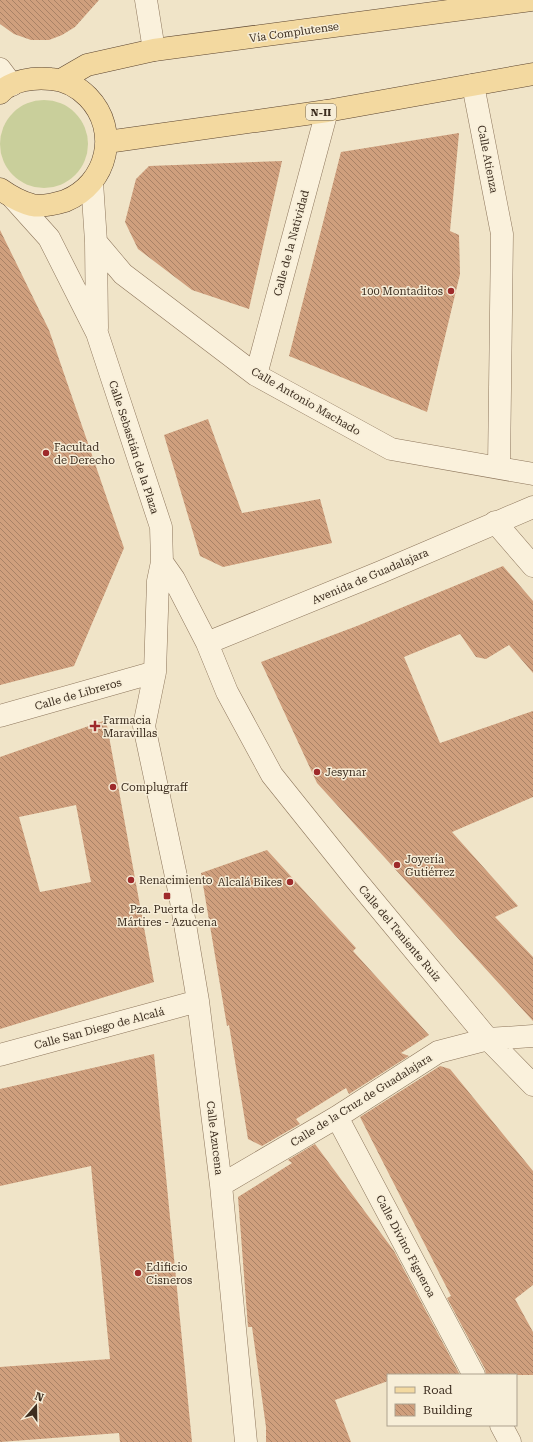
<svg xmlns="http://www.w3.org/2000/svg" width="533" height="1442" viewBox="0 0 533 1442" font-family="'Roboto Serif',serif">
<style>
.green{fill:#c9cf9b}
.building{fill:url(#building-back-hatch);fill-rule:evenodd}
.lines{fill:none;stroke-linecap:round;stroke-linejoin:round}
.minor-casing{stroke:#8d765c;stroke-width:23}
.major-casing{stroke:#5b4430;stroke-width:23}
.minor{stroke:#faf1dc;stroke-width:22}
.major{stroke:#f3d9a0;stroke-width:22}
.poi-dot{fill:#9e2a2b;stroke:#f7eed8;stroke-width:1.5}
.labels{text-anchor:middle;stroke-width:3;stroke-linejoin:round;paint-order:stroke}
.shield{fill:#f7eed8;stroke:#756857;stroke-width:1}
.shield-label{font-size:10px;font-weight:bold;fill:#3d2e20}
.street-label{font-size:11px;fill:#3d2e20;stroke:#f7eed8}
.poi-label{font-size:11px;fill:#3d2e20;stroke:#f7eed8;text-anchor:start}
</style>
<defs>
<pattern id="building-back-hatch" width="6" height="6" patternUnits="userSpaceOnUse"><rect width="6" height="6" fill="#cf9f7d"/><path d="M-1 5l2 2M0 0l6 6M5-1l2 2" fill="none" stroke="#a98266"/></pattern>
</defs>
<rect width="100%" height="100%" fill="#f0e4c8"/>
<path class="green" d="M0 144a44 44 0 1 1 88 0a44 44 0 1 1-88 0Z"/>
<path class="building" d="M 0,0 L 99,0 L 75,27 L 62,35 L 49,40 L 31,40 L 14,34 L 0,24 Z
M 459,133 L 450,231 L 459,235 L 460,274 L 427,412 L 289,356 L 341,152 Z
M 282,161 L 249,309 L 192,290 L 138,249 L 125,222 L 136,179 L 149,166 Z
M 0,230 L 49,330 L 124,548 L 74,666 L 0,685 Z
M 208,419 L 242,513 L 320,499 L 332,543 L 223,567 L 200,556 L 164,435 Z
M 503,566 L 533,601 L 533,673 L 509,645 L 486,659 L 476,657 L 460,634 L 404,657 L 440,743 L 533,711 L 533,797 L 452,832 L 518,906 L 495,917 L 533,957 L 533,1021 L 317,783 L 261,662 L 357,626 Z
M 106,720 L 154,982 L 0,1029 L 0,757 ZM 76,805 L 91,882 L 40,892 L 19,817 Z
M 267,850 L 356,948 L 353,951 L 429,1035 L 401,1053 L 409,1056 L 349,1094 L 346,1088 L 296,1119 L 300,1124 L 262,1146 L 248,1139 L 229,1025 L 227,1026 L 201,873 Z
M 154,1054 L 192,1442 L 120,1442 L 119,1433 L 0,1442 L 0,1367 L 110,1359 L 91,1166 L 0,1186 L 0,1089 Z
M 440,1066 L 450,1069 L 533,1171 L 533,1285 L 515,1299 L 533,1332 L 533,1375 L 486,1375 L 485,1369 L 447,1298 L 451,1296 L 360,1117 Z
M 315,1144 L 394,1251 L 460,1375 L 388,1375 L 388,1381 L 335,1400 L 351,1442 L 266,1442 L 266,1427 L 252,1327 L 248,1327 L 238,1197 L 292,1163 L 288,1160 Z"/>
<g class="lines">
<defs>
<path id="minor" d="M 146,0 L 154,50
M 0,69 L 12,85
M 473,85 L 502,234 L 499,467
M 92,182 L 96,242 L 97,328
M 13,198 L 49,238 L 97,333 L 161,527 L 162,562 L 158,581 L 155,672 L 144,726 L 180,895 L 198,1001 L 221,1185 L 246,1442
M 96,242 L 123,274 L 256,375 L 391,449 L 533,474
M 256,375 L 327,111
M 495,522 L 533,566
M 162,562 L 174,579 L 207,643 L 227,692 L 272,775 L 356,880 L 488,1039 L 533,1085
M 207,643 L 381,572 L 533,507
M 0,716 L 155,672
M 0,1055 L 198,1001
M 337,1117 L 474,1375
M 221,1185 L 337,1117 L 438,1052 L 488,1039 L 533,1036
M 501,1425 L 510,1442"/>
<path id="major" d="M 61,80 L 87,65 L 154,50 L 531,0
M 0,93 C 12,80 34,77 51,79 C 65,80 77,86 88,97 C 120,130 108,184 65,201 C 55,204 42,207 32,205 C 20,202 10,196 0,189
M 107,142 L 327,111 L 533,74"/>
</defs>
<use href="#minor" class="minor-casing"/>
<use href="#major" class="major-casing"/>
<use href="#minor" class="minor"/>
<use href="#major" class="major"/>
</g>
<g class="poi-dot">
<circle cx="451" cy="291" r="4"/>
<circle cx="46" cy="453" r="4"/>
<path d="M93 720h4v4h4v4h-4v4h-4v-4h-4v-4h4z"/>
<circle cx="317" cy="772" r="4"/>
<circle cx="113" cy="787" r="4"/>
<circle cx="397" cy="865" r="4"/>
<circle cx="131" cy="880" r="4"/>
<circle cx="290" cy="882" r="4"/>
<rect x="163" y="892" width="8" height="8" rx="2"/>
<circle cx="138" cy="1273" r="4"/>
</g>
<g class="labels">
<rect class="shield" x="306" y="104" width="30" height="16" rx="3"/>
<g class="shield-label">
<text x="321" y="116">N-II</text>
</g>
<g class="street-label">
<text transform="translate(294 32) rotate(-8)" y="4">Vía Complutense</text>
<text transform="translate(488 159) rotate(79)" y="4">Calle Atienza</text>
<text transform="translate(291 243) rotate(-75)" y="4">Calle de la Natividad</text>
<text transform="translate(306 401) rotate(30)" y="4">Calle Antonio Machado</text>
<text transform="translate(134 447) rotate(72)" y="4">Calle Sebastián de la Plaza</text>
<text transform="translate(370 576) rotate(-23)" y="4">Avenida de Guadalajara</text>
<text transform="translate(78 694) rotate(-16)" y="4">Calle de Libreros</text>
<text transform="translate(400 933) rotate(50)" y="4">Calle del Teniente Ruiz</text>
<text transform="translate(99 1028) rotate(-15)" y="4">Calle San Diego de Alcalá</text>
<text transform="translate(361 1100) rotate(-32)" y="4">Calle de la Cruz de Guadalajara</text>
<text transform="translate(215 1138) rotate(83)" y="4">Calle Azucena</text>
<text transform="translate(406 1246) rotate(62)" y="4">Calle Divino Figueroa</text>
</g>
<g class="poi-label">
<text x="443" y="295" text-anchor="end">100 Montaditos</text>
<text x="54" y="451">Facultad<tspan x="54" dy="13">de Derecho</tspan></text>
<text x="103" y="724">Farmacia<tspan x="103" dy="13">Maravillas</tspan></text>
<text x="325" y="776">Jesynar</text>
<text x="121" y="791">Complugraff</text>
<text x="405" y="863">Joyería<tspan x="405" dy="13">Gutiérrez</tspan></text>
<text x="139" y="884">Renacimiento</text>
<text x="282" y="886" text-anchor="end">Alcalá Bikes</text>
<text x="167" y="913" text-anchor="middle">Pza. Puerta de<tspan x="167" dy="13">Mártires - Azucena</tspan></text>
<text x="146" y="1271">Edificio<tspan x="146" dy="13">Cisneros</tspan></text>
</g>
</g>
<rect x="387" y="1374" width="130" height="52" fill="#f7eed8" stroke="#ada18e"/>
<rect x="395" y="1387" width="20" height="6" fill="#f3d9a0" stroke="#ada18e"/>
<text x="423" y="1394" font-size="12" fill="#3d2e20">Road</text>
<rect x="395" y="1404" width="20" height="12" fill="url(#building-back-hatch)" stroke="#ada18e"/>
<text x="423" y="1414" font-size="12" fill="#3d2e20">Building</text>
<g transform="translate(36 1406) rotate(20)" stroke="#f7eed8" stroke-width="3" paint-order="stroke">
<path d="M0-3L7 15L0 10L-7 15Z" fill="#3d2e20"/>
<text y="-6" font-size="11" font-weight="bold" text-anchor="middle" fill="#3d2e20">N</text>
</g>
</svg>
